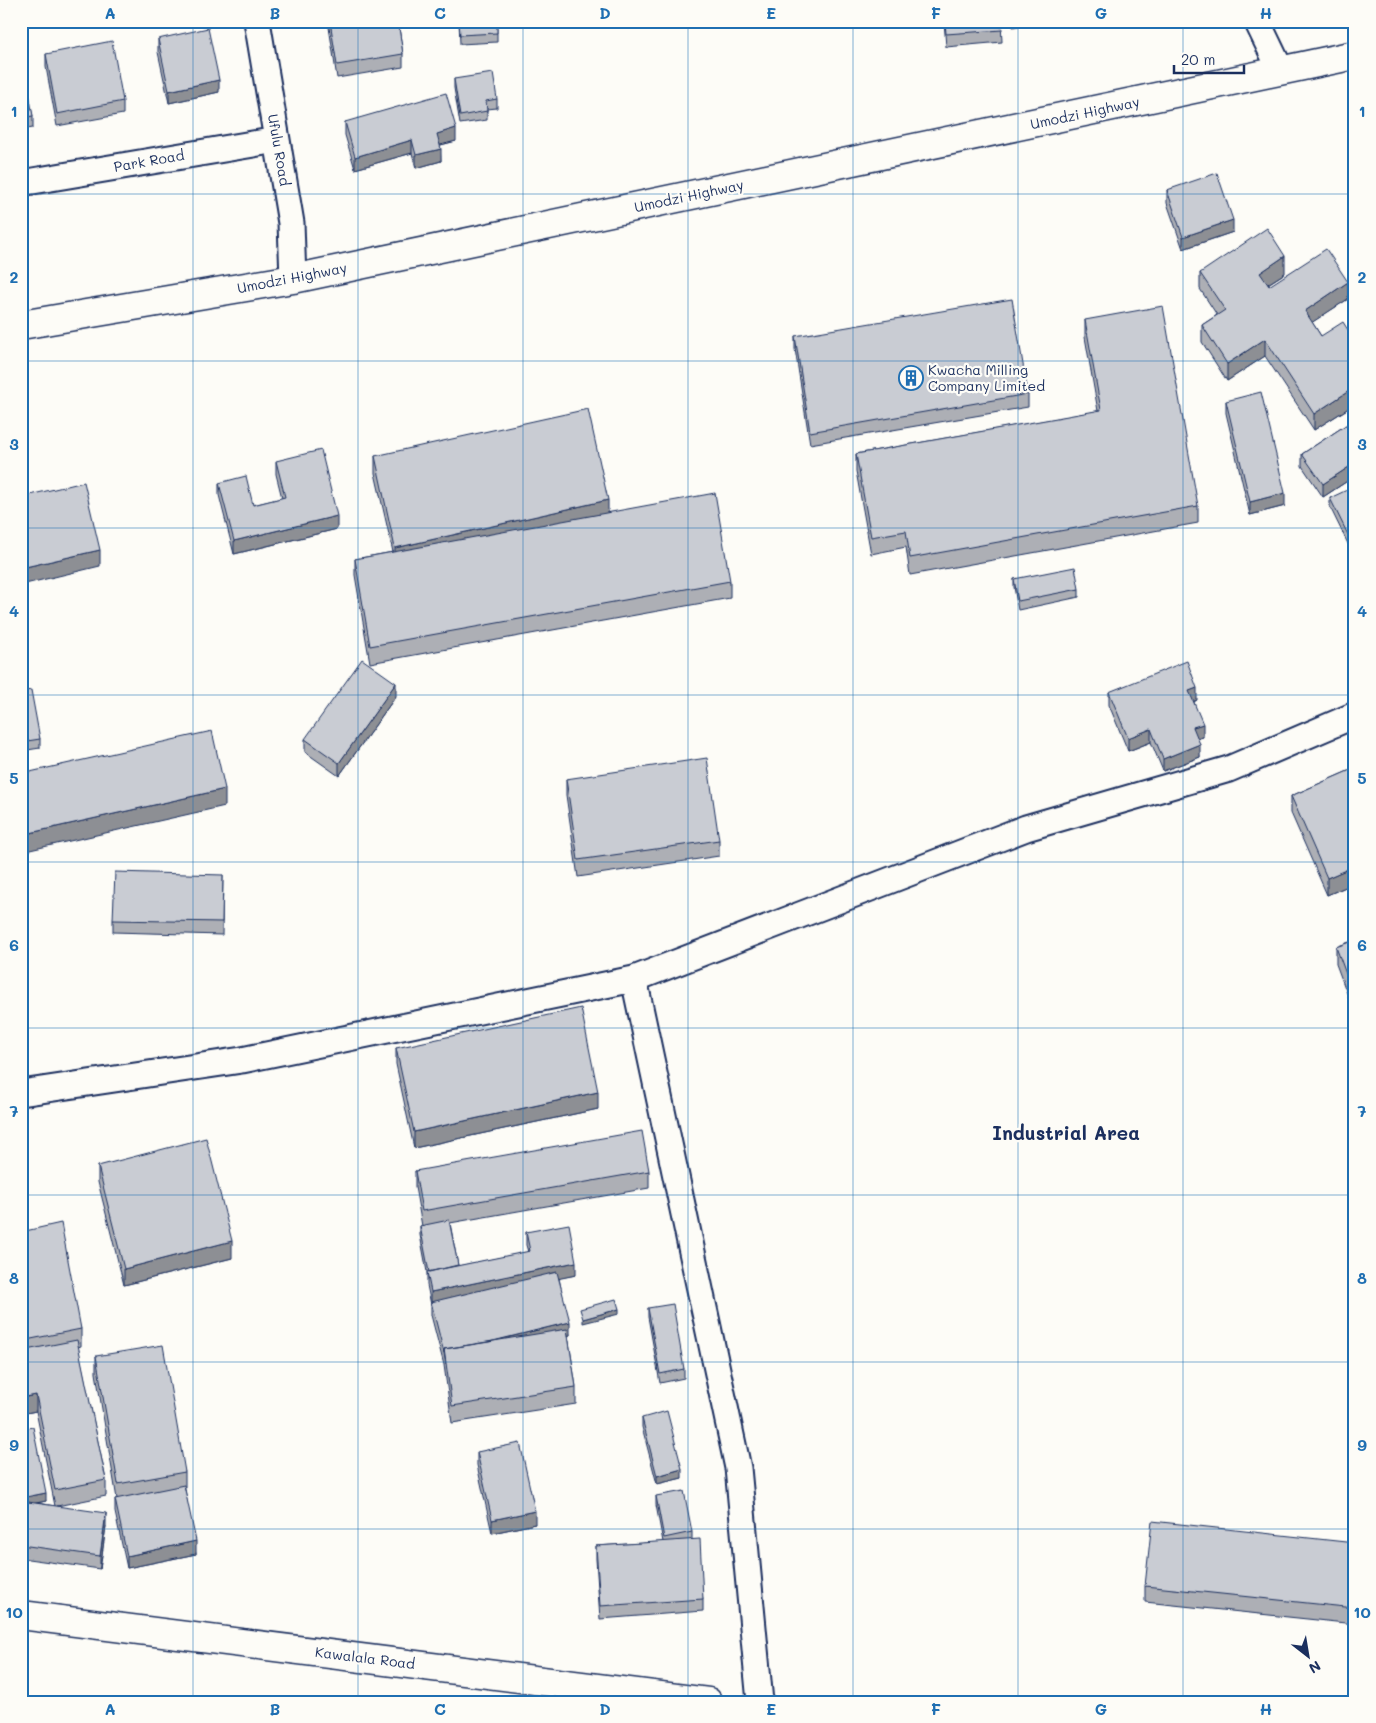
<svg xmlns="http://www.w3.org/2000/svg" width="1376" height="1723" viewBox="0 0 1376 1723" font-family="Mali,sans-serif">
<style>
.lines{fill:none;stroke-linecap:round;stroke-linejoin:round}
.street-casing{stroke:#1b2f5e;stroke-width:29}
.secondary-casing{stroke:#1b2f5e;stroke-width:31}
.highway-casing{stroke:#1b2f5e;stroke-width:31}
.street{stroke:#fdfcf7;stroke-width:25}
.secondary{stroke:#fdfcf7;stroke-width:28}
.highway{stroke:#fdfcf7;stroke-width:28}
.wall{fill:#adafb5;stroke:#1b2f5e}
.shaded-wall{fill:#8d8f94;stroke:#1b2f5e}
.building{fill:#c9ccd3;stroke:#1b2f5e}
.grid{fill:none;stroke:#1f6fb2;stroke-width:1;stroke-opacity:0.55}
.labels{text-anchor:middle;stroke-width:4.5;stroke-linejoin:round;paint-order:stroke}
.street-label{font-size:14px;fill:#1b2f5e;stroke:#fdfcf7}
.poi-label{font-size:14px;fill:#1b2f5e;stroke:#fdfcf7;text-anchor:start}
.district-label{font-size:19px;font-weight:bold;fill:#1b2f5e;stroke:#fdfcf7}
.neatline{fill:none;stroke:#1f6fb2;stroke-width:2}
.grid-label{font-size:16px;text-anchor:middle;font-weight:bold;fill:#1f6fb2}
</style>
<rect width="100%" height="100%" fill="#fdfcf7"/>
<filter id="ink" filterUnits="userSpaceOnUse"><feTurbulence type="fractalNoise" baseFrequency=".02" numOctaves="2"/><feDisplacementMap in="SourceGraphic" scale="10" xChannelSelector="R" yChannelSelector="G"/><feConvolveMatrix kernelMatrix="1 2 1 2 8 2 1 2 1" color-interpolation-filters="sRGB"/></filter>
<g filter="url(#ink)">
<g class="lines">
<defs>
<path id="street" d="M 257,21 L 291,223 L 293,279
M 1257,21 L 1281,71
M 21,183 L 277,140
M 634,979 L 738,1468 L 760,1702
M 21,1093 L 242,1060 L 634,979 L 1026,828 L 1229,769 L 1355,715"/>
<path id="secondary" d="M 21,1615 L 708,1702"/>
<path id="highway" d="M 21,325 L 293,279 L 1355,55"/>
</defs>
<use href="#street" class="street-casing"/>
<use href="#secondary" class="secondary-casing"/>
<use href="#highway" class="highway-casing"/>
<use href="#street" class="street"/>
<use href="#secondary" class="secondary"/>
<use href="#highway" class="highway"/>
</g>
<path class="wall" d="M 328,21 L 398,21 L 403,54 L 403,67 L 337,78 Z
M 459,21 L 497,21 L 497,42 L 460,44 Z
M 944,21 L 1001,21 L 1002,42 L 946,47 Z
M 1012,21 L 1046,21 L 1013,27 Z
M 158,39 L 219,92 L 169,103 L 158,52 Z
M 46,54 L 123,101 L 123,114 L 57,126 L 46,67 Z
M 21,70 L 33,116 L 33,128 L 21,130 Z
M 454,79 L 497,99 L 497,108 L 487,109 L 487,120 L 460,124 L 454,88 Z
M 345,122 L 456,141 L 440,145 L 441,161 L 416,168 L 412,153 L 355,169 L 345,135 Z
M 1167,190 L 1233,232 L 1183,249 L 1167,203 Z
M 1200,273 L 1285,273 L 1268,284 L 1269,286 L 1348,299 L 1312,322 L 1321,336 L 1355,341 L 1355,404 L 1314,430 L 1265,356 L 1227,381 L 1202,342 L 1202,325 L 1217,315 L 1200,289 Z
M 1085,320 L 1198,506 L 1198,523 L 910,575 L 906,547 L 871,554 L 856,471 L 856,454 L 1098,411 L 1085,337 Z
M 795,336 L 1028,394 L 1028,407 L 810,444 L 795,349 Z
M 1226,401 L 1285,506 L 1250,515 L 1226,413 Z
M 1355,419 L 1355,476 L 1323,497 L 1302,466 L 1302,454 Z
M 375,456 L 608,513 L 730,581 L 730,598 L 370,663 L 355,575 L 355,559 L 393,552 L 375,473 Z
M 276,461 L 337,529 L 234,554 L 219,495 L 219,483 L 253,505 L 282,498 L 276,474 Z
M 1330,498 L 1355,506 L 1355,550 L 1352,552 L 1330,507 Z
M 1014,579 L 1079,589 L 1079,597 L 1018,610 L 1014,587 Z
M 21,692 L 40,739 L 40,748 L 21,751 Z
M 1109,692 L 1197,700 L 1194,702 L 1203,737 L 1198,738 L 1200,757 L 1163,771 L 1151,742 L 1128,751 L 1109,705 Z
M 396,696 L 339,776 L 305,752 L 305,739 Z
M 1355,768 L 1355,883 L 1327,895 L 1291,813 L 1291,796 Z
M 566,779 L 719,840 L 719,856 L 578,877 L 566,795 Z
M 223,875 L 222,935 L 113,932 L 113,920 Z
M 1355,940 L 1355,1015 L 1336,964 L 1336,947 Z
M 396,1048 L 598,1109 L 414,1148 L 396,1064 Z
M 98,1166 L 232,1258 L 124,1285 L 98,1182 Z
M 415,1171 L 649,1171 L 649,1188 L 450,1223 L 458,1266 L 528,1252 L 526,1245 L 526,1232 L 576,1275 L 559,1278 L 570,1335 L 568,1335 L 576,1387 L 576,1404 L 452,1423 L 444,1365 L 431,1315 L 431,1305 L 427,1285 L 427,1272 L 420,1235 L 420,1226 L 422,1226 L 415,1187 Z
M 21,1232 L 81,1329 L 81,1346 L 78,1347 L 106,1480 L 106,1496 L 57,1506 L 106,1526 L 100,1569 L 21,1558 L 21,1429 L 46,1501 L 36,1503 L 55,1506 L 36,1411 L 21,1414 Z
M 648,1308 L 684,1369 L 684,1378 L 660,1383 L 648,1317 Z
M 96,1356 L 185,1472 L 185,1489 L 196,1554 L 127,1568 L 115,1512 L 115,1499 L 117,1499 L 96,1373 Z
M 642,1418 L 682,1478 L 657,1484 L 642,1427 Z
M 477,1452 L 535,1524 L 492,1533 L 477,1465 Z
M 656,1496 L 692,1532 L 692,1540 L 703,1599 L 703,1611 L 600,1619 L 596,1559 L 596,1546 L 663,1542 L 656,1505 Z
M 1355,1543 L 1355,1624 L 1145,1602 L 1145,1586 Z"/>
<path class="shaded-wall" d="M 219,80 L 219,92 L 169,103 L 169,91 Z
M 456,128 L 456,141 L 437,146 L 437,134 Z
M 412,140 L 412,153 L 355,169 L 355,157 Z
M 441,149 L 441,161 L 416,168 L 416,155 Z
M 1233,220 L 1233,232 L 1183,249 L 1183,237 Z
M 1285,256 L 1285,273 L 1260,289 L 1260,273 Z
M 1348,282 L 1348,299 L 1305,327 L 1305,311 Z
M 1265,339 L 1265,356 L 1227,381 L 1227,364 Z
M 1355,387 L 1355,404 L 1314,430 L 1314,414 Z
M 1355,463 L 1355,476 L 1323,497 L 1323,484 Z
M 1285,493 L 1285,506 L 1250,515 L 1250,502 Z
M 608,500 L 608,517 L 395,564 L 395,548 Z
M 337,516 L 337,529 L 234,554 L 234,541 Z
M 1355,542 L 1355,550 L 1352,552 L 1352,543 Z
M 100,550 L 100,566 L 21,585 L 21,568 Z
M 396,683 L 396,696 L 339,776 L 339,763 Z
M 1197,688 L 1197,700 L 1189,703 L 1189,691 Z
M 1203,724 L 1203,737 L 1193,740 L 1193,727 Z
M 1151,729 L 1151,742 L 1128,751 L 1128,738 Z
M 1200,744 L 1200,757 L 1163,771 L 1163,759 Z
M 225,789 L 225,806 L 21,852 L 21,835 Z
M 1355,866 L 1355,883 L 1327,895 L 1327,878 Z
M 598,1092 L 598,1109 L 414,1148 L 414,1132 Z
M 232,1241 L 232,1258 L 124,1285 L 124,1269 Z
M 576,1262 L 576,1275 L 432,1305 L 431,1302 L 431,1305 L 431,1292 Z
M 619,1309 L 619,1314 L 583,1323 L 583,1319 Z
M 570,1322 L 570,1335 L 446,1365 L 444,1353 Z
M 36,1395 L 36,1411 L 21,1414 L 21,1398 Z
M 682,1469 L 682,1478 L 657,1484 L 657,1476 Z
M 46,1493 L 46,1501 L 21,1506 L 21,1498 Z
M 535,1511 L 535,1524 L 492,1533 L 492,1520 Z
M 106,1513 L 106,1526 L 100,1569 L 100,1556 Z
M 196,1541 L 196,1554 L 127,1568 L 127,1556 Z"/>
<path class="building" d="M 330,21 L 398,21 L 403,54 L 337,65 Z
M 459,21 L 497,21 L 497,33 L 460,35 Z
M 945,21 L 1001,21 L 1002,30 L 946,34 Z
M 208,28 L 219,80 L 169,91 L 158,39 Z
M 112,41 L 123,101 L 57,114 L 46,54 Z
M 21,70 L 25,70 L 33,116 L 21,118 Z
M 493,73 L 497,99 L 486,101 L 487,111 L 460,116 L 454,79 Z
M 446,93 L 456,128 L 437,134 L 441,149 L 416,155 L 412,140 L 355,157 L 345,122 Z
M 1217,173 L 1233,220 L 1183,237 L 1167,190 Z
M 1267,228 L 1285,256 L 1260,273 L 1269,286 L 1326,249 L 1348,282 L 1305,311 L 1321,336 L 1343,322 L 1355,341 L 1355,387 L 1314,414 L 1265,339 L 1227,364 L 1202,325 L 1225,310 L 1200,273 Z
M 1012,299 L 1028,394 L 810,432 L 795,336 Z
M 1163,306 L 1198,506 L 910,558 L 906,531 L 871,537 L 856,454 L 1101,410 L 1085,320 Z
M 1261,392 L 1285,493 L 1250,502 L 1226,401 Z
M 588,409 L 608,500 L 395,548 L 375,456 Z
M 1355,419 L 1355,463 L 1323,484 L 1302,454 Z
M 321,450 L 337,516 L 234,541 L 219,483 L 246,476 L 253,505 L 285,497 L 276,461 Z
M 84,482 L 100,550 L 21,568 L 21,497 Z
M 1347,490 L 1355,506 L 1355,542 L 1352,543 L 1330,498 Z
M 715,493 L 730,581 L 370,646 L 355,559 Z
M 1075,567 L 1079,589 L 1018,601 L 1014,579 Z
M 362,659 L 396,683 L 339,763 L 305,739 Z
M 1187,661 L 1197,688 L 1189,691 L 1203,724 L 1193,727 L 1200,744 L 1163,759 L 1151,729 L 1128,738 L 1109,692 Z
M 31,690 L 40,739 L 21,742 L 21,692 Z
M 212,731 L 225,789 L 21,835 L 21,774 Z
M 707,758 L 719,840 L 578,860 L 566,779 Z
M 1355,768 L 1355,866 L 1327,878 L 1291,796 Z
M 115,872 L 223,875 L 222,922 L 113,920 Z
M 1355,940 L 1355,998 L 1336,947 Z
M 581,1008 L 598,1092 L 414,1132 L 396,1048 Z
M 642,1131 L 649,1171 L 422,1211 L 415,1171 Z
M 206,1138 L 232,1241 L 124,1269 L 98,1166 Z
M 449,1220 L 458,1265 L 429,1272 L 420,1226 Z
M 61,1223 L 81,1329 L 21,1341 L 21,1232 Z
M 569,1224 L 576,1262 L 431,1292 L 427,1272 L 530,1251 L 526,1232 Z
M 557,1272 L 570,1322 L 489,1342 L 444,1349 L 444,1353 L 431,1302 Z
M 616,1299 L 619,1309 L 583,1319 L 580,1309 Z
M 673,1304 L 684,1369 L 660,1374 L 648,1308 Z
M 567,1329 L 576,1387 L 452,1406 L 444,1349 Z
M 77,1340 L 106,1480 L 55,1490 L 36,1395 L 21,1398 L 21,1351 Z
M 163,1345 L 185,1472 L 118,1484 L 96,1356 Z
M 667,1411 L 682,1469 L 657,1476 L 642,1418 Z
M 33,1427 L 46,1493 L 21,1498 L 21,1429 Z
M 520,1443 L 535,1511 L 492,1520 L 477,1452 Z
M 184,1485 L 196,1541 L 127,1556 L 115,1499 Z
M 684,1491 L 692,1532 L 664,1538 L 656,1496 Z
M 21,1501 L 106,1513 L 100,1556 L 21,1545 Z
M 1152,1521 L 1355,1543 L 1355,1608 L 1145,1586 Z
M 700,1539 L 703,1599 L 600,1606 L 596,1546 Z"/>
</g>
<path class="grid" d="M 193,21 L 193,1702M 358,21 L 358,1702M 523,21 L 523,1702M 688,21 L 688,1702M 853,21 L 853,1702M 1018,21 L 1018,1702M 1183,21 L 1183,1702M 21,194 L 1355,194M 21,361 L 1355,361M 21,528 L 1355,528M 21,695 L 1355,695M 21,862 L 1355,862M 21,1028 L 1355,1028M 21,1195 L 1355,1195M 21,1362 L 1355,1362M 21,1529 L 1355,1529"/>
<defs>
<symbol id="building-ring" viewBox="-11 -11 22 22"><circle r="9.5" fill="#fdfcf7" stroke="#1f6fb2" stroke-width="1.5"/><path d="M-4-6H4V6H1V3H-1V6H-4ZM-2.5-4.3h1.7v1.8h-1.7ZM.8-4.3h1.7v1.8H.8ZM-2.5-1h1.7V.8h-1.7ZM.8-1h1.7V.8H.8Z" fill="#1f6fb2"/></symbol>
</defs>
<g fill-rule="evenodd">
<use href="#building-ring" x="897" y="364" width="28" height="28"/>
</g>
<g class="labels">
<g class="street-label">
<text transform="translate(1085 113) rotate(-12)" y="5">Umodzi Highway</text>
<text transform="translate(279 150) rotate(80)" y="5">Ufulu Road</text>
<text transform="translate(149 161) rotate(-10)" y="5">Park Road</text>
<text transform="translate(689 196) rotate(-12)" y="5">Umodzi Highway</text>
<text transform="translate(292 278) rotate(-11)" y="5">Umodzi Highway</text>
<text transform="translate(365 1658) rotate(7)" y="5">Kawalala Road</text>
</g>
<g class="poi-label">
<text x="928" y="375">Kwacha Milling<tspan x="928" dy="16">Company Limited</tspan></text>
</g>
<g class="district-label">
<text x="1066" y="1140">Industrial Area</text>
</g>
</g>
<rect width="1376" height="1723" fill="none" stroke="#fdfcf7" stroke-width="55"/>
<g transform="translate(1308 1656) rotate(149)" stroke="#fdfcf7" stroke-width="4" paint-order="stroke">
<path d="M0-4L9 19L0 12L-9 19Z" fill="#1b2f5e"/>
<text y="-8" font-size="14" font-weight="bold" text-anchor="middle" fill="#1b2f5e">N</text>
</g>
<path d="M1174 65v8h70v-8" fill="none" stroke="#1b2f5e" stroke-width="2.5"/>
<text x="1181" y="65" font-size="15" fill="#1b2f5e" stroke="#fdfcf7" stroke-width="4" paint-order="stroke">20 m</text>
<rect x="28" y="28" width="1320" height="1668" class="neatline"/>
<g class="grid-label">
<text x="110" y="19">A</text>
<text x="275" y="19">B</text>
<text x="440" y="19">C</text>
<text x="605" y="19">D</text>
<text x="771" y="19">E</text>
<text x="936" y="19">F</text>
<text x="1101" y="19">G</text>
<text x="1266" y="19">H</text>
<text x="14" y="117">1</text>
<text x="1362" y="117">1</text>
<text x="14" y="283">2</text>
<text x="1362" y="283">2</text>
<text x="14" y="450">3</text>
<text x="1362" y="450">3</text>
<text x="14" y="617">4</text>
<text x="1362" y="617">4</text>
<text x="14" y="784">5</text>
<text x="1362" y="784">5</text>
<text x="14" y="951">6</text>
<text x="1362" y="951">6</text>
<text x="14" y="1117">7</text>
<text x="1362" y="1117">7</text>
<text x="14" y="1284">8</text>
<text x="1362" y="1284">8</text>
<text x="14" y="1451">9</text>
<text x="1362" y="1451">9</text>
<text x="14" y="1618">10</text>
<text x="1362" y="1618">10</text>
<text x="110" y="1715">A</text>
<text x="275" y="1715">B</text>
<text x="440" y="1715">C</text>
<text x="605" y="1715">D</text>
<text x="771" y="1715">E</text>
<text x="936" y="1715">F</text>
<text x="1101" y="1715">G</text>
<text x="1266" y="1715">H</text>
</g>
</svg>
